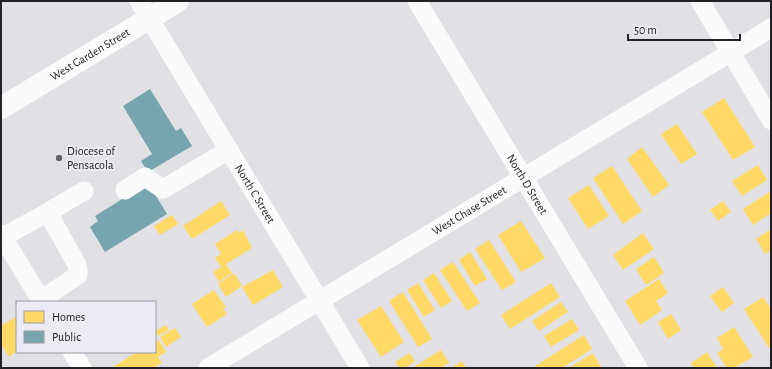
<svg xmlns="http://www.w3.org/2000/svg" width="772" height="369" viewBox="0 0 772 369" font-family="'Alegreya Sans',sans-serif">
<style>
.homes{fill:#ffd966}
.public{fill:#76a5af}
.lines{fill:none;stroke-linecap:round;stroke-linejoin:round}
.minor{stroke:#fafafb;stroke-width:19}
.major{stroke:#fafafb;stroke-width:22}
.poi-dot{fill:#646469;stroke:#ebeaf5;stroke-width:1.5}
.labels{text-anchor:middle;stroke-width:4;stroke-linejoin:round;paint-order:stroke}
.street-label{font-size:12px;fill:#222126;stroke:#ebeaf5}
.poi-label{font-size:12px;fill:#222126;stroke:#ebeaf5;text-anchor:start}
</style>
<rect width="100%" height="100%" fill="#e0e0e5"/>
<path class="homes" d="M 724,98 L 755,147 L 733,160 L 702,112 Z
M 677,124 L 697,154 L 681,164 L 661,134 Z
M 642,147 L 669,185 L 653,197 L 627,159 Z
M 758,165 L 767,180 L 742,196 L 732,181 Z
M 612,166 L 642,211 L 623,224 L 593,178 Z
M 589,185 L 609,216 L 588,229 L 568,198 Z
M 771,191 L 771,213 L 753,225 L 743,209 Z
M 221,201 L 230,215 L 192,239 L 183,226 Z
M 723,201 L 731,212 L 718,221 L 710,210 Z
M 172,215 L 178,224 L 160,235 L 154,226 Z
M 521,221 L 545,258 L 521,272 L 498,235 Z
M 771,229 L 771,250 L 765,254 L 756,239 Z
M 237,230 L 239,233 L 243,230 L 252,248 L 226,264 L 232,273 L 219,282 L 213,272 L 221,267 L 215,258 L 221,254 L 215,244 Z
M 643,233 L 654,249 L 623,270 L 613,255 Z
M 489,240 L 516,282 L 502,290 L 475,249 Z
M 470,252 L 487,279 L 475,286 L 459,260 Z
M 654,257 L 664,273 L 646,285 L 636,269 Z
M 453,262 L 480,303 L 467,311 L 440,270 Z
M 273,270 L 283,287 L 253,305 L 242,287 Z
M 234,273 L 242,286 L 226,297 L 218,284 Z
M 434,273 L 452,301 L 441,308 L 423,280 Z
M 659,279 L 668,293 L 656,301 L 662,310 L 640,325 L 625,301 Z
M 418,283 L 435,310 L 424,317 L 407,290 Z
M 551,283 L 560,297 L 510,329 L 501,315 Z
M 723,287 L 734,303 L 722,312 L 710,296 Z
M 214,290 L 226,307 L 223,309 L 227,314 L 207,327 L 192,304 Z
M 403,292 L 432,339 L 418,347 L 389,301 Z
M 763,297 L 771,309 L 771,347 L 769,348 L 744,309 Z
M 561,302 L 568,312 L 539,331 L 532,321 Z
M 381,306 L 404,342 L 381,357 L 357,320 Z
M 671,314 L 681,330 L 668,339 L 658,322 Z
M 17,316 L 17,351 L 9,357 L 1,344 L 1,326 Z
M 572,319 L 579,330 L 551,347 L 544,336 Z
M 166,325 L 169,330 L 158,336 L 155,331 Z
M 734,327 L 753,357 L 734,368 L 727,368 L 717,353 L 723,349 L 717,338 Z
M 175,328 L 181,337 L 166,347 L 160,337 Z
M 584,335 L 592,349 L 562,368 L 537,368 L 535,366 Z
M 159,340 L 166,352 L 158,357 L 162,363 L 153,368 L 114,368 L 113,367 L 137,352 L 155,352 L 155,342 Z
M 441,350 L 449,363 L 441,368 L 412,368 Z
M 707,352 L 717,368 L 694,368 L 691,363 Z
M 410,353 L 415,362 L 405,368 L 399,368 L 395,362 Z
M 593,353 L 601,367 L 569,368 Z
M 462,361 L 466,368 L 451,368 Z"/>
<path class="public" d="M 150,89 L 176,131 L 181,128 L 192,146 L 148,172 L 141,161 L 152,154 L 123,106 Z
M 148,183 L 167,214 L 105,252 L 90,227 L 98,221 L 95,216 Z"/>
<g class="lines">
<g class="minor">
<path id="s1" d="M 139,1 L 360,368"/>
<path id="s2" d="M 417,1 L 638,368"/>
<path d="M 700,1 L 771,120"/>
<path d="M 125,190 L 145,177 L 163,189 L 229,150"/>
<path d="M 45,214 L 84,191"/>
<path d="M 1,234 L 42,302"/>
<path d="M 3,237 L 45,214 L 51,218 L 76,263 L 78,269 L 78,275 L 41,300"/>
<path d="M 72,352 L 82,368"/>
<path id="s3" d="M 208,368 L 771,28"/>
</g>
<path class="major" id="s4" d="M 1,108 L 178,1"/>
</g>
<circle class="poi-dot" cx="59" cy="158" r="4"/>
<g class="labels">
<g class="street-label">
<text dy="4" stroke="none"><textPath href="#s4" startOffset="104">West Garden Street</textPath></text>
<text dy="4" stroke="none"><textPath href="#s2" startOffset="214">North D Street</textPath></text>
<text dy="4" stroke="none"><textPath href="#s1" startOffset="225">North C Street</textPath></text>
<text dy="4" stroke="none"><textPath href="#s3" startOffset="305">West Chase Street</textPath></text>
</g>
<g class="poi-label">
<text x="67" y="155">Diocese of<tspan x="67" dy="14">Pensacola</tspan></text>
</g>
</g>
<rect width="772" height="369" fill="none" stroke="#222126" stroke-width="4"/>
<rect x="16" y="301" width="140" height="52" fill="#ebeaf5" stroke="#9b9aa2"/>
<rect x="24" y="311" width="20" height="12" fill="#ffd966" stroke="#9b9aa2"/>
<text x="52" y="321" font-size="12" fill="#222126">Homes</text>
<rect x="24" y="331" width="20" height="12" fill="#76a5af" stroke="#9b9aa2"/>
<text x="52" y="341" font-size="12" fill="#222126">Public</text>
<path d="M628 34v6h112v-6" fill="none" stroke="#222126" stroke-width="2"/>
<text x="634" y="34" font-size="12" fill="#222126" stroke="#ebeaf5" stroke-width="3" paint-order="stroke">50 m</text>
</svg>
